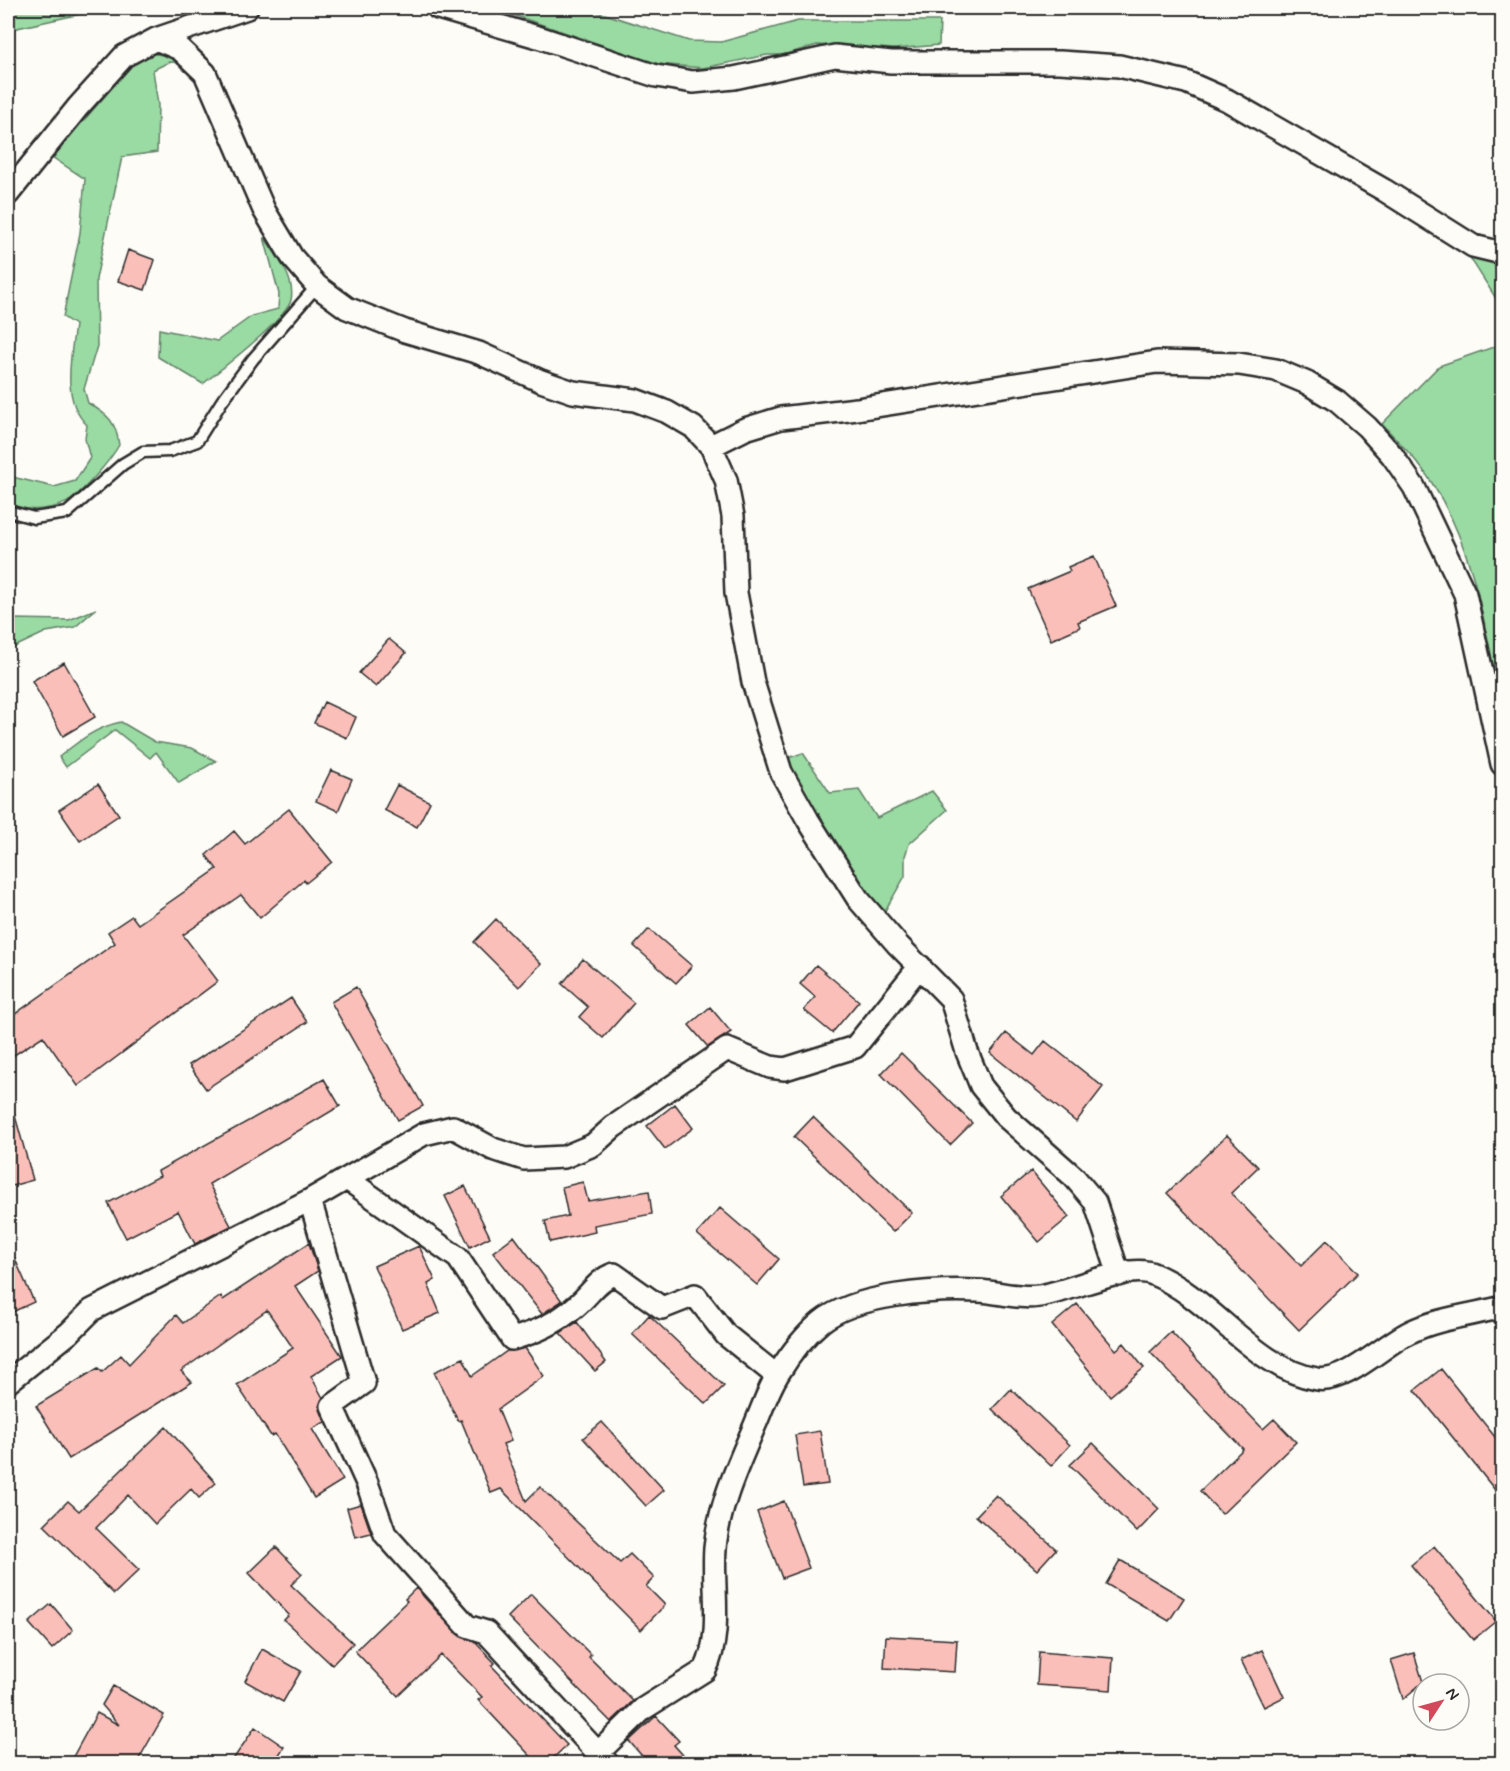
<svg xmlns="http://www.w3.org/2000/svg" width="1510" height="1771" viewBox="0 0 1510 1771" font-family="Mynerve,sans-serif">
<style>
.green{fill:#9adaa3;stroke:#628267;stroke-width:1.5}
.building{fill:#fbbfba;stroke:#2b2b2b;stroke-width:1.5}
.lines{fill:none;stroke-linecap:round;stroke-linejoin:round}
.lane-casing{stroke:#2b2b2b;stroke-width:15}
.street-casing{stroke:#2b2b2b;stroke-width:26}
.lane{stroke:#fdfcf7;stroke-width:10}
.street{stroke:#fdfcf7;stroke-width:21}
</style>
<rect width="100%" height="100%" fill="#fdfcf7"/>
<filter id="ink" filterUnits="userSpaceOnUse"><feTurbulence type="fractalNoise" baseFrequency=".0167" numOctaves="2"/><feDisplacementMap in="SourceGraphic" scale="12" xChannelSelector="R" yChannelSelector="G"/><feConvolveMatrix kernelMatrix="1 2 1 2 8 2 1 2 1" color-interpolation-filters="sRGB"/></filter>
<g filter="url(#ink)">
<path class="green" d="M 29,8 L 108,8 L 8,30 L 8,12 Z
M 493,8 L 586,8 L 689,41 L 721,42 L 798,21 L 940,21 L 939,45 L 894,49 L 817,45 L 783,55 L 767,55 L 703,68 L 658,64 Z
M 148,53 L 171,56 L 186,63 L 169,62 L 153,70 L 158,105 L 157,152 L 122,157 L 96,279 L 97,346 L 84,389 L 88,403 C 108,415 116,421 119,445 C 110,461 87,487 72,499 C 57,511 24,512 8,505 L 8,476 L 54,487 L 75,481 L 90,458 L 85,439 L 87,425 C 61,400 71,358 75,325 L 63,317 L 80,233 L 85,179 L 52,157 L 137,59 Z
M 264,237 C 275,254 296,278 291,300 C 287,319 221,369 203,384 L 158,357 L 159,329 L 217,341 L 252,316 L 278,309 L 279,294 Z
M 1467,253 L 1502,261 L 1502,308 Z
M 1502,344 L 1502,710 C 1486,633 1476,551 1432,483 C 1418,461 1400,443 1382,424 L 1439,366 Z
M 96,609 L 75,627 L 46,632 L 8,650 L 8,623 L 14,619 L 69,620 Z
M 121,722 L 155,742 L 192,748 L 216,761 L 179,783 L 156,752 L 150,758 L 115,730 L 66,767 L 59,757 C 79,741 96,727 121,722 Z
M 803,753 L 830,793 L 859,790 L 877,818 L 932,791 L 947,810 L 909,844 L 905,856 L 905,876 L 882,916 L 861,894 L 785,759 Z"/>
<path class="building" d="M 128,250 L 155,260 L 145,290 L 118,281 Z
M 1094,556 L 1116,606 L 1078,622 L 1080,627 L 1051,640 L 1028,589 L 1070,571 L 1068,567 Z
M 389,639 L 406,653 L 376,687 L 359,673 Z
M 64,662 L 95,717 L 63,736 L 32,681 Z
M 324,702 L 356,717 L 347,738 L 314,723 Z
M 331,770 L 352,779 L 338,811 L 316,801 Z
M 98,784 L 119,815 L 80,841 L 59,810 Z
M 397,785 L 430,802 L 417,827 L 384,810 Z
M 289,809 L 332,862 L 306,883 L 304,880 L 260,918 L 241,895 L 183,935 L 218,981 L 78,1086 L 43,1036 L 8,1059 L 8,1019 L 115,943 L 108,932 L 132,916 L 138,924 L 217,869 L 206,855 L 234,831 L 245,844 Z
M 496,919 L 541,964 L 519,987 L 474,942 Z
M 649,929 L 692,966 L 676,983 L 634,946 Z
M 583,959 L 634,1003 L 603,1038 L 579,1017 L 588,1007 L 562,984 Z
M 816,965 L 859,1001 L 832,1033 L 804,1010 L 815,997 L 800,984 Z
M 356,987 L 423,1106 L 398,1120 L 331,1002 Z
M 291,998 L 307,1022 L 206,1089 L 189,1065 Z
M 710,1007 L 731,1032 L 708,1047 L 689,1025 Z
M 1006,1033 L 1034,1055 L 1045,1041 L 1103,1087 L 1076,1122 L 990,1053 Z
M 901,1053 L 972,1123 L 950,1145 L 881,1074 Z
M 324,1079 L 340,1106 L 209,1184 L 231,1226 L 195,1244 L 178,1211 L 126,1238 L 108,1203 L 160,1176 L 158,1171 Z
M 675,1104 L 693,1128 L 665,1149 L 647,1126 Z
M 14,1112 L 33,1180 L 8,1187 L 8,1113 Z
M 813,1117 L 912,1213 L 893,1232 L 794,1137 Z
M 1227,1135 L 1258,1167 L 1231,1193 L 1301,1266 L 1327,1240 L 1358,1273 L 1299,1330 L 1167,1193 Z
M 1031,1171 L 1069,1217 L 1039,1242 L 1001,1196 Z
M 583,1182 L 588,1201 L 649,1191 L 652,1214 L 594,1225 L 595,1232 L 550,1242 L 545,1221 L 568,1216 L 562,1187 Z
M 465,1186 L 490,1237 L 470,1247 L 445,1196 Z
M 720,1208 L 779,1259 L 757,1285 L 697,1234 Z
M 514,1236 L 562,1301 L 542,1314 L 493,1252 Z
M 8,1243 L 34,1302 L 8,1314 Z
M 309,1243 L 318,1271 L 295,1286 L 342,1356 L 311,1376 L 323,1398 L 319,1406 L 325,1422 L 312,1429 L 343,1480 L 314,1498 L 275,1434 L 271,1436 L 237,1385 L 293,1348 L 267,1310 L 181,1371 L 192,1382 L 69,1459 L 36,1406 L 98,1368 L 102,1372 L 121,1355 L 129,1364 L 176,1315 L 183,1323 L 221,1296 L 223,1300 Z
M 419,1246 L 435,1280 L 428,1284 L 440,1313 L 402,1329 L 374,1266 Z
M 1077,1304 L 1116,1350 L 1124,1343 L 1144,1368 L 1110,1396 L 1052,1325 Z
M 649,1315 L 724,1386 L 706,1404 L 632,1334 Z
M 577,1322 L 606,1362 L 595,1371 L 560,1333 Z
M 1171,1332 L 1263,1429 L 1274,1419 L 1296,1442 L 1222,1514 L 1200,1491 L 1243,1449 L 1150,1352 Z
M 525,1348 L 544,1376 L 498,1409 L 511,1441 L 503,1444 L 526,1501 L 540,1487 L 620,1563 L 630,1554 L 654,1578 L 646,1586 L 665,1605 L 641,1630 L 501,1489 L 491,1493 L 461,1420 L 458,1421 L 434,1372 L 463,1358 L 472,1376 L 507,1351 Z
M 1441,1369 L 1503,1447 L 1503,1500 L 1415,1390 Z
M 1011,1389 L 1070,1445 L 1051,1466 L 992,1409 Z
M 602,1422 L 664,1490 L 646,1506 L 583,1438 Z
M 166,1427 L 216,1483 L 199,1498 L 191,1489 L 155,1524 L 128,1495 L 96,1528 L 139,1570 L 114,1594 L 44,1525 L 68,1501 L 79,1511 Z
M 820,1431 L 828,1484 L 803,1487 L 795,1435 Z
M 1093,1443 L 1159,1509 L 1137,1532 L 1070,1465 Z
M 996,1495 L 1056,1549 L 1037,1570 L 976,1516 Z
M 784,1501 L 809,1568 L 782,1578 L 757,1512 Z
M 361,1504 L 371,1533 L 355,1537 L 347,1508 Z
M 1434,1546 L 1496,1621 L 1473,1640 L 1411,1565 Z
M 276,1547 L 302,1574 L 291,1585 L 353,1643 L 332,1665 L 284,1620 L 289,1615 L 249,1573 Z
M 1120,1560 L 1184,1598 L 1169,1621 L 1106,1584 Z
M 416,1588 L 457,1634 L 475,1642 L 495,1663 L 492,1666 L 567,1745 L 547,1764 L 538,1764 L 478,1700 L 482,1697 L 441,1655 L 398,1696 L 355,1651 L 407,1601 L 405,1599 Z
M 531,1594 L 591,1655 L 589,1657 L 633,1701 L 611,1722 L 508,1617 Z
M 51,1604 L 73,1630 L 52,1649 L 29,1623 Z
M 886,1636 L 957,1640 L 955,1672 L 884,1668 Z
M 262,1649 L 301,1671 L 283,1702 L 245,1681 Z
M 1262,1650 L 1284,1697 L 1264,1707 L 1241,1660 Z
M 1039,1652 L 1113,1658 L 1111,1690 L 1037,1685 Z
M 1414,1653 L 1423,1682 L 1403,1699 L 1391,1660 Z
M 113,1686 L 164,1715 L 136,1764 L 69,1764 L 97,1713 L 119,1725 L 102,1705 Z
M 656,1716 L 679,1741 L 674,1745 L 691,1764 L 649,1764 L 629,1741 Z
M 255,1727 L 284,1747 L 273,1764 L 230,1764 Z"/>
<g class="lines">
<defs>
<path id="lane" d="M 8,511 L 34,518 L 67,513 L 123,464 L 143,452 L 170,451 L 197,441 L 222,401 L 253,359 L 317,286"/>
<path id="street" d="M 438,8 L 541,38 L 656,76 L 693,82 L 734,78 L 835,56 L 891,62 L 1060,62 L 1119,66 L 1186,82 L 1227,100 L 1384,190 L 1473,246 L 1502,253
M 156,39 L 180,49 L 205,73 L 264,210 L 292,257 L 317,286 L 347,308 L 405,331 L 479,353 L 541,381 L 573,392 L 635,400 L 667,412 L 693,427 L 711,446 L 726,480 L 733,516 L 736,593 L 753,682 L 781,772 L 808,820 L 858,899 L 898,945 L 951,999 L 967,1052 L 981,1086 L 1006,1117 L 1074,1177 L 1095,1202 L 1119,1275
M 8,194 L 78,107 L 124,56 L 156,39 L 247,8
M 711,446 L 745,429 L 781,418 L 857,409 L 1157,362 L 1239,364 L 1276,370 L 1307,383 L 1337,401 L 1367,427 L 1392,455 L 1414,487 L 1465,594 L 1502,764
M 347,1179 L 458,1258 L 512,1339 C 534,1333 558,1322 575,1307 C 589,1296 598,1279 614,1274 L 662,1308 L 695,1295 L 726,1335 L 777,1376
M 310,1200 L 364,1383 L 332,1406 L 367,1483 L 385,1534 L 467,1626 L 486,1632 L 608,1764
M 8,1382 L 69,1333 L 92,1310 L 310,1200 L 424,1134 L 453,1127 L 493,1149 L 524,1159 L 564,1157 L 593,1145 L 613,1127 L 727,1049 L 770,1067 L 785,1069 L 855,1047 L 920,966
M 599,1752 L 643,1709 L 705,1670 C 723,1635 712,1587 715,1548 C 719,1505 738,1465 755,1425 C 762,1409 768,1390 778,1374 C 789,1356 804,1336 821,1322 C 856,1294 934,1289 978,1291 C 999,1292 1019,1299 1039,1296 C 1068,1292 1128,1263 1153,1274 C 1212,1298 1254,1369 1317,1379 C 1346,1384 1384,1344 1410,1332 C 1438,1318 1473,1315 1502,1307"/>
</defs>
<use href="#lane" class="lane-casing"/>
<use href="#street" class="street-casing"/>
<use href="#lane" class="lane"/>
<use href="#street" class="street"/>
</g>
</g>
<rect width="1510" height="1771" fill="none" stroke="#fdfcf7" stroke-width="30"/>
<rect x="15" y="15" width="1480" height="1741" fill="none" stroke="#2b2b2b" stroke-width="2" filter="url(#ink)"/>
<g transform="translate(1441 1702) rotate(54)"><circle r="28" fill="#fdfcf7" stroke="#a9a8a5" stroke-width="1.5"/>
<path d="M0-4.5L10 22L0 15L-10 22Z" fill="#d1495b"/>
<text y="-9" font-size="16" font-weight="bold" text-anchor="middle" fill="#2b2b2b">N</text>
</g>
</svg>
